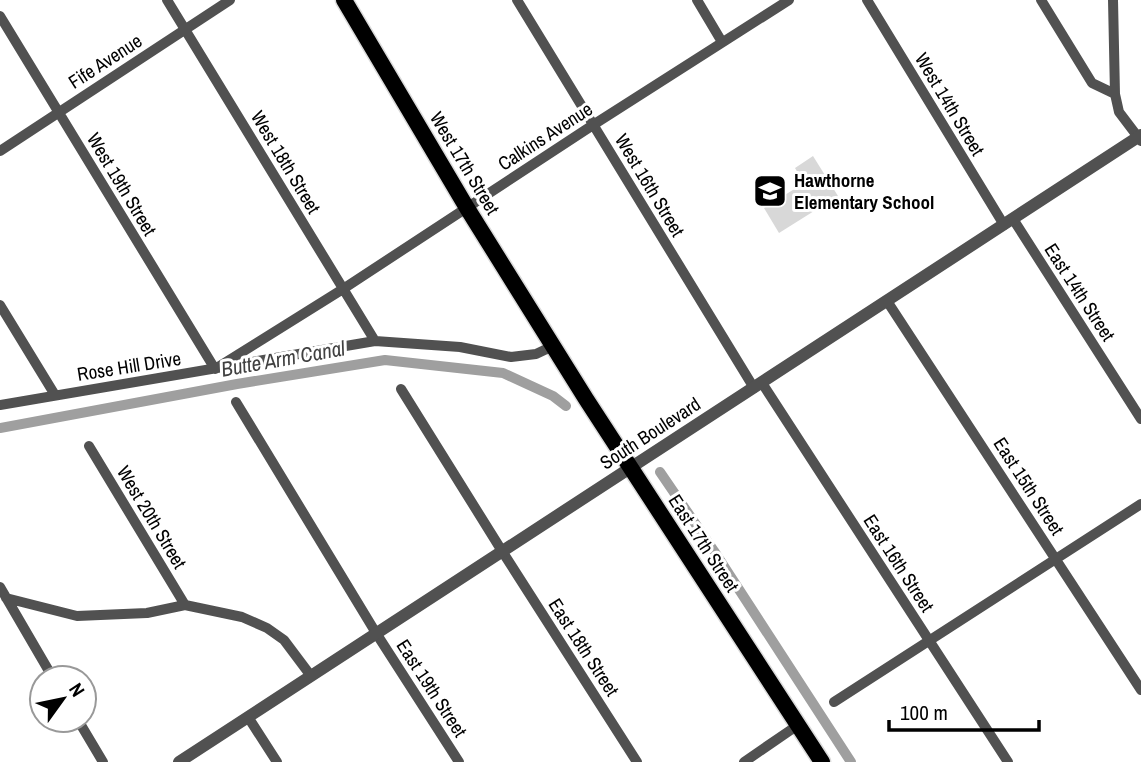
<svg xmlns="http://www.w3.org/2000/svg" width="1141" height="762" viewBox="0 0 1141 762" font-family="'Archivo Narrow',sans-serif">
<style>
.green{fill:#d8d8d8}
.lines{fill:none;stroke-linecap:round;stroke-linejoin:round}
.canal{stroke:#9f9f9f;stroke-width:10}
.primary-casing{stroke:#dbdbdb;stroke-width:19}
.minor{stroke:#515151;stroke-width:10}
.tertiary{stroke:#515151;stroke-width:12}
.primary{stroke:#000;stroke-width:16}
.labels{text-anchor:middle;stroke-width:6;stroke-linejoin:round;paint-order:stroke}
.street-label{font-size:19px;fill:#000;stroke:#fff}
.poi-label{font-size:19px;font-weight:bold;fill:#000;stroke:#fff;text-anchor:start}
.water-label{font-size:21px;font-style:italic;fill:#404040;stroke:#fff}
</style>
<rect width="100%" height="100%" fill="#fff"/>
<path class="green" d="M 813,156 L 838,196 L 779,233 L 764,208 L 804,183 L 795,168 Z"/>
<g class="lines">
<path class="canal" d="M 0,428 L 237,384 L 385,360 L 503,373 L 553,396 L 566,406
M 660,472 L 714,551 L 851,762"/>
<defs>
<path id="primary" d="M 344,0 L 467,208 L 586,399 L 822,762"/>
</defs>
<use href="#primary" class="primary-casing"/>
<path class="minor" d="M 167,0 L 375,341
M 517,0 L 754,388
M 697,0 L 722,42
M 867,0 L 1004,225
M 1041,0 L 1092,83 L 1115,94 L 1119,112 L 1141,141
M 1113,0 L 1115,94
M 0,16 L 215,369 L 343,289 L 593,125 L 789,0
M 0,151 L 230,0
M 1013,219 L 1141,419
M 887,301 L 1141,690
M 0,305 L 55,395
M 762,383 L 1008,762
M 401,389 L 502,551 L 637,762
M 236,402 L 376,633 L 459,762
M 0,405 L 375,341 L 460,347 L 511,357 L 536,354 L 553,346
M 89,446 L 185,605
M 0,587 L 53,678
M 6,598 L 77,616 L 147,613 L 185,605 L 242,617 L 267,628 L 284,640 L 311,676
M 834,702 L 1141,504
M 248,717 L 277,762
M 78,720 L 103,762
M 744,762 L 798,725"/>
<path class="tertiary" d="M 179,762 L 1141,135"/>
<use href="#primary" class="primary"/>
</g>
<defs>
<symbol id="school-square" viewBox="-11 -11 22 22"><rect x="-9" y="-9" width="18" height="18" rx="4" fill="#000" stroke="#fff"/><path d="M0-5L7-2L0 1L-7-2ZM-4 1L0 2.5L4 1V4Q0 6-4 4Z" fill="#fff"/></symbol>
</defs>
<g fill-rule="evenodd">
<use href="#school-square" x="751" y="172" width="38" height="38"/>
</g>
<g class="labels">
<g class="street-label">
<text transform="translate(105 61) rotate(-33)" y="7">Fife Avenue</text>
<text transform="translate(950 104) rotate(59)" y="7">West 14th Street</text>
<text transform="translate(545 136) rotate(-33)" y="7">Calkins Avenue</text>
<text transform="translate(286 162) rotate(59)" y="7">West 18th Street</text>
<text transform="translate(465 163) rotate(59)" y="7">West 17th Street</text>
<text transform="translate(122 184) rotate(59)" y="7">West 19th Street</text>
<text transform="translate(650 185) rotate(59)" y="7">West 16th Street</text>
<text transform="translate(1080 292) rotate(57)" y="7">East 14th Street</text>
<text transform="translate(129 366) rotate(-9)" y="7">Rose Hill Drive</text>
<text transform="translate(650 433) rotate(-33)" y="7">South Boulevard</text>
<text transform="translate(1029 486) rotate(57)" y="7">East 15th Street</text>
<text transform="translate(152 517) rotate(59)" y="7">West 20th Street</text>
<text transform="translate(704 543) rotate(57)" y="7">East 17th Street</text>
<text transform="translate(899 563) rotate(57)" y="7">East 16th Street</text>
<text transform="translate(584 647) rotate(57)" y="7">East 18th Street</text>
<text transform="translate(432 688) rotate(57)" y="7">East 19th Street</text>
</g>
<g class="poi-label">
<text x="794" y="187">Hawthorne<tspan x="794" dy="22">Elementary School</tspan></text>
</g>
<g class="water-label">
<text transform="translate(283 359) rotate(-10)" y="7">Butte Arm Canal</text>
</g>
</g>
<g transform="translate(63 699) rotate(57)"><circle r="33" fill="#ffffff" stroke="#999999" stroke-width="2"/>
<path d="M0-5L12 26L0 18L-12 26Z" fill="#000000"/>
<text y="-10" font-size="19" font-weight="bold" text-anchor="middle" fill="#000000">N</text>
</g>
<path d="M889 720v10h150v-10" fill="none" stroke="#000000" stroke-width="3.5"/>
<text x="900" y="720" font-size="21" fill="#000000" stroke="#ffffff" stroke-width="5" paint-order="stroke">100 m</text>
</svg>
